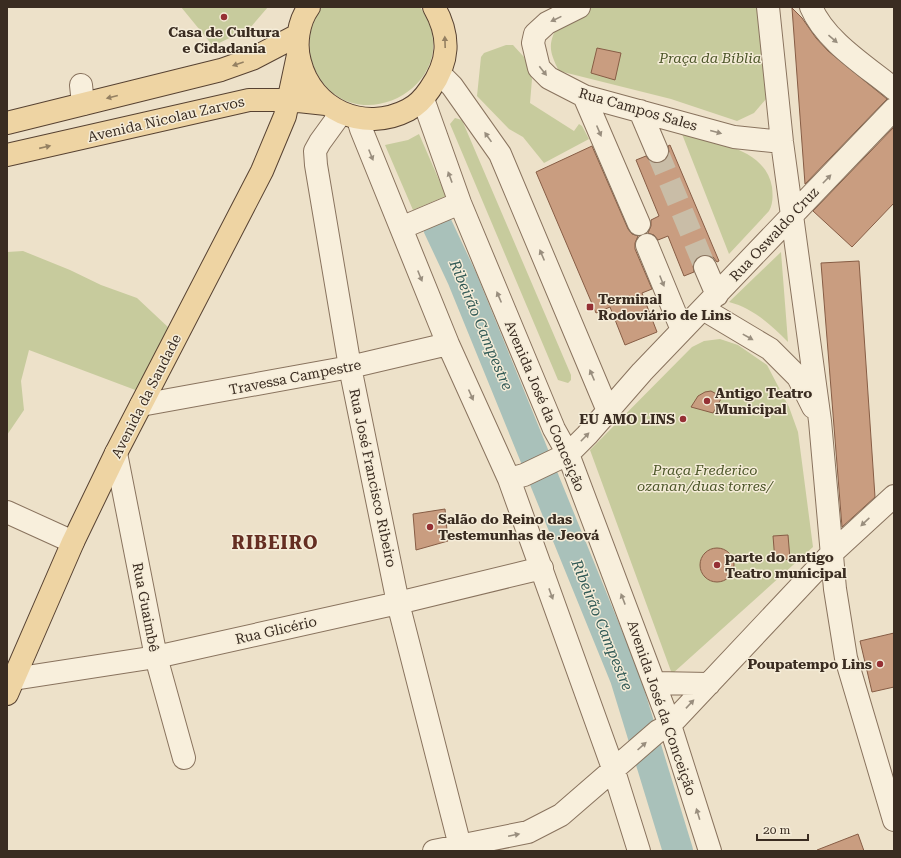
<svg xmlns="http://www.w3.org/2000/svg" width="901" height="858" viewBox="0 0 901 858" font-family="'Roboto Serif',serif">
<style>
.green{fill:#c7cb9d}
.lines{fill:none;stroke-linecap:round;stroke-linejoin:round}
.river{stroke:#a9c1ba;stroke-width:30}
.building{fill:#c99d80;stroke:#875d45}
.minor-tunnel{stroke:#c9bda7;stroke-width:22;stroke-dasharray:22 11;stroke-linecap:butt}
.minor-casing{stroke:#89735e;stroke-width:24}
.major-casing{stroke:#574232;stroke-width:24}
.minor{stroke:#f8efdc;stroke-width:22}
.major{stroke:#eed4a3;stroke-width:22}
.oneway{fill:#998e7e}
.oneway2{fill:#948062}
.poi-dot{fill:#953034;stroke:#f5ecd8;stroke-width:1.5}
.labels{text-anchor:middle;stroke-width:3;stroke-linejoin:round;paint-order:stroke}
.poi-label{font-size:14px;font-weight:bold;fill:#3a2c21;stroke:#f5ecd8;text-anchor:start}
.park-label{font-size:14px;font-style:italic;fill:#4b5528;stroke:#f5ecd8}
.street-label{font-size:14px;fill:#3a2c21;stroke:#f5ecd8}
.water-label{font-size:15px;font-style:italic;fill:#315955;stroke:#f5ecd8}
.district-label{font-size:18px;font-weight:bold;letter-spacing:1px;fill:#652e22;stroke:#f5ecd8}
</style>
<rect width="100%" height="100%" fill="#ede1c9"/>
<path class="green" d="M 181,7 L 268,7 L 250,28 L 213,46 Z
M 322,7 L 420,7 C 474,83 348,151 313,65 C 306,46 310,23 322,7 Z
M 593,7 L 757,7 L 766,99 L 754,113 L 737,121 L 671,99 L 559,71 C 547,47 549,43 560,20 Z
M 506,45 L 513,45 L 524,57 L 532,79 L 530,103 L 574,131 L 579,124 L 582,126 L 589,139 L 544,163 L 523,137 L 509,129 L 477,96 L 481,57 L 484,53 Z
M 455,118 L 462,120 L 571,375 L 571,380 L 568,383 L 558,380 L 450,124 Z
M 419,134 L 446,196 L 413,210 L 385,145 L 408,140 Z
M 682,134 C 714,143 765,147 772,187 C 773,196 773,204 769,211 L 729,254 Z
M 23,251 L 70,270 L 101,285 L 137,298 L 169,328 L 138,391 L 29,350 L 21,381 L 24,410 L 7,435 L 7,252 Z
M 781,252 L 788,342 C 771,325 753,308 729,302 Z
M 720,339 L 738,345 L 767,365 L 789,407 L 798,432 L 813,547 L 672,674 L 590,450 L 692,347 L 704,341 Z"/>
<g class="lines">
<path class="river" d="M 438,227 L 462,278 L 625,678 L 678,851"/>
</g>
<path class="building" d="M 792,8 L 802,18 L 816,38 L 828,51 L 887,99 L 805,184 Z
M 597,48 L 621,53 L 615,80 L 591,73 Z
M 894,127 L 894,203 L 852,247 L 813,211 Z
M 670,145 L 719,261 L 717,262 L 713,257 L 707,255 L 700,255 L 695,260 L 693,266 L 694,272 L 684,276 L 668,236 L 658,240 L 654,235 L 648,233 L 651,226 L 651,220 L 659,216 L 636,160 L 646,156 L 650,161 L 655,163 L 662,162 L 667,158 L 669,152 L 668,146 Z
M 592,146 L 628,229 L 632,234 L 638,236 L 635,243 L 635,249 L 652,289 L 642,293 L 657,332 L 625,345 L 610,307 L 596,313 L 536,172 Z
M 859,261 L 875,497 L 842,527 L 821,263 Z
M 711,391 L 722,397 L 713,413 L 691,407 L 698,396 L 705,392 Z
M 445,509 L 448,541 L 416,550 L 413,514 Z
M 788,535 L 790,559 L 775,561 L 773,536 Z
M700 565a17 17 0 1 1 34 0a17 17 0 1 1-34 0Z
M 894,633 L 894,687 L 872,692 L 860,641 Z
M 858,834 L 864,851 L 817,851 L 817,850 Z"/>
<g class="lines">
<path class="minor-tunnel" d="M 657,151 L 705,267"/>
<defs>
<path id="minor" d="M 579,7 L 547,23 L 535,34 L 533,43 L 539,68 L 549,78 L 584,96 L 734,137 L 782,142
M 768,7 L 782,142 L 820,421 L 835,589 L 846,658 L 894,820
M 811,7 C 825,41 866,66 894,89
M 440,74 L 452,86 L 500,154 L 608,411
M 81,85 L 83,104
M 584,96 L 639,224
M 423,99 L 460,203 L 554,429 L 568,454 L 670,725 L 710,851
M 640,111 L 657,151
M 341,113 L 320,142 L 315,151 L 316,165 L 350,367 L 398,603 L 460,846
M 358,119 L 361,129 L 448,344 L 509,479 L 614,771 L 639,851
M 401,228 L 460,203
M 647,245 L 682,330
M 705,267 L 717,295
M 703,309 L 770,349 L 798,377 L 813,407
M 141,405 L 350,367 L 448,344
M 116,453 L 156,657 L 184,758
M 509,479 L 524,475 L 568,454 L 587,435 L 642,372 L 894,109
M 7,512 L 73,542
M 7,680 L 156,657 L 398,603 L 542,568
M 655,683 L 709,684
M 434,851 L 528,832 L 561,815 L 658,731 L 670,725 L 831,554 L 894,496"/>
<path id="major" d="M 309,7 C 298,22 295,45 300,62 C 312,110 364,133 408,110 C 418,105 424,98 430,89 C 449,62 451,37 434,7
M 7,123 L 221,70 L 252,59 L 298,35
M 7,155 L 249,100 L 289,100 L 326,104
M 7,694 L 73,542 L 116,453 L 262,171 L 285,116 L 298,55"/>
</defs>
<use href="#minor" class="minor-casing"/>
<use href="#major" class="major-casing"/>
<use href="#minor" class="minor"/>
<use href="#major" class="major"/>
</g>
<defs><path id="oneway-solid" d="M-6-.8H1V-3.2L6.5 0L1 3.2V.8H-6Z"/></defs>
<g class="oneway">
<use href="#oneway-solid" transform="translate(556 19) rotate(154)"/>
<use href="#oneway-solid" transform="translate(833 39) rotate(41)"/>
<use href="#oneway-solid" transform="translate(543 71) rotate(52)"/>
<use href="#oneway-solid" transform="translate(599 131) rotate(67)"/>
<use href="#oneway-solid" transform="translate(716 132) rotate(15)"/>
<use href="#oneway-solid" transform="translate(488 137) rotate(-125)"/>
<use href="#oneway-solid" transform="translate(371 155) rotate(68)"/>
<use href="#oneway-solid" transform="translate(450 177) rotate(-110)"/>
<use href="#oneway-solid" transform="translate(827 179) rotate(-46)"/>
<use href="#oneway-solid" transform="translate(542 255) rotate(-113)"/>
<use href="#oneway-solid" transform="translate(420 276) rotate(68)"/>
<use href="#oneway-solid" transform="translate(662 281) rotate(68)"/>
<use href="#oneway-solid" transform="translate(499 297) rotate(-113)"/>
<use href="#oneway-solid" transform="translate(748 337) rotate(29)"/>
<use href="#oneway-solid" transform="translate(592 375) rotate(-113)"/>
<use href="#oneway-solid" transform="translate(471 395) rotate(66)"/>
<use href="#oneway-solid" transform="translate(585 437) rotate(-46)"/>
<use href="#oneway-solid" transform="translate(865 522) rotate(137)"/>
<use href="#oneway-solid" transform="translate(551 594) rotate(70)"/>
<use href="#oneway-solid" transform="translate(623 599) rotate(-111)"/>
<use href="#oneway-solid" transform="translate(690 704) rotate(-47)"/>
<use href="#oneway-solid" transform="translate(642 746) rotate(-42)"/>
<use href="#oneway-solid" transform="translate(698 814) rotate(-107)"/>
<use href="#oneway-solid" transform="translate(514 835) rotate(-12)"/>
</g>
<g class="oneway2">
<use href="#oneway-solid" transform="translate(445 42) rotate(-92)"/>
<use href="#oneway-solid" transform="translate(238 64) rotate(161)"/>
<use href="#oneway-solid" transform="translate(112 97) rotate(166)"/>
<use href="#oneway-solid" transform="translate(45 147) rotate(-13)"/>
</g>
<g class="poi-dot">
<circle cx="224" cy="17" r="4"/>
<rect x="586" y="303" width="8" height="8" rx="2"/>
<circle cx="707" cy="401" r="4"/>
<circle cx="683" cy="419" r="4"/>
<circle cx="430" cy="527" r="4"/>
<circle cx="717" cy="565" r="4"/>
<circle cx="880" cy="664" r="4"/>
</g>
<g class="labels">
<g class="poi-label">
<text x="224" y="37" text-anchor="middle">Casa de Cultura<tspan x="224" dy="16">e Cidadania</tspan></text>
<text x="598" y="304">Terminal<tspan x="598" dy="16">Rodoviário de Lins</tspan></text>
<text x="715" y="398">Antigo Teatro<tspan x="715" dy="16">Municipal</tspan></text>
<text x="675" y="424" text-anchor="end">EU AMO LINS</text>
<text x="438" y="524">Salão do Reino das<tspan x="438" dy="16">Testemunhas de Jeová</tspan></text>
<text x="725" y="562">parte do antigo<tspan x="725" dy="16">Teatro municipal</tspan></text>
<text x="872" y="669" text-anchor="end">Poupatempo Lins</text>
</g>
<g class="park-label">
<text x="710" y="63">Praça da Bíblia</text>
<text x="705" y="475">Praça Frederico<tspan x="705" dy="16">ozanan/duas torres/</tspan></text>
</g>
<g class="street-label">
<text transform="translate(638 109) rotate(16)" y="5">Rua Campos Sales</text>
<text transform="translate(166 119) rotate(-13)" y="5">Avenida Nicolau Zarvos</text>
<text transform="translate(774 234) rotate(-47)" y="5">Rua Oswaldo Cruz</text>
<text transform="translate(295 377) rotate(-11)" y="5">Travessa Campestre</text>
<text transform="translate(146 396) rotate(-63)" y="5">Avenida da Saudade</text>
<text transform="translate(545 406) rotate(67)" y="5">Avenida José da Conceição</text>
<text transform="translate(373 478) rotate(78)" y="5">Rua José Francisco Ribeiro</text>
<text transform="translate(146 607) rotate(79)" y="5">Rua Guaimbê</text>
<text transform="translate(276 630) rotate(-13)" y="5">Rua Glicério</text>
<text transform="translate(662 708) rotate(71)" y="5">Avenida José da Conceição</text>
</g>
<g class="water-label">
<text transform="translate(481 325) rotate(67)" y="5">Ribeirão Campestre</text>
<text transform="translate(602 625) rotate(68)" y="5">Ribeirão Campestre</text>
</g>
<g class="district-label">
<text x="275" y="549">RIBEIRO</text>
</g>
</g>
<rect width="901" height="858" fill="none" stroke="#3a2c21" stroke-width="16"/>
<path d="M757 834v6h51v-6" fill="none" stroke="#3a2c21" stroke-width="2"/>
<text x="763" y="834" font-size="12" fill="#3a2c21" stroke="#f5ecd8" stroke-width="3" paint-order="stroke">20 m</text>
</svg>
